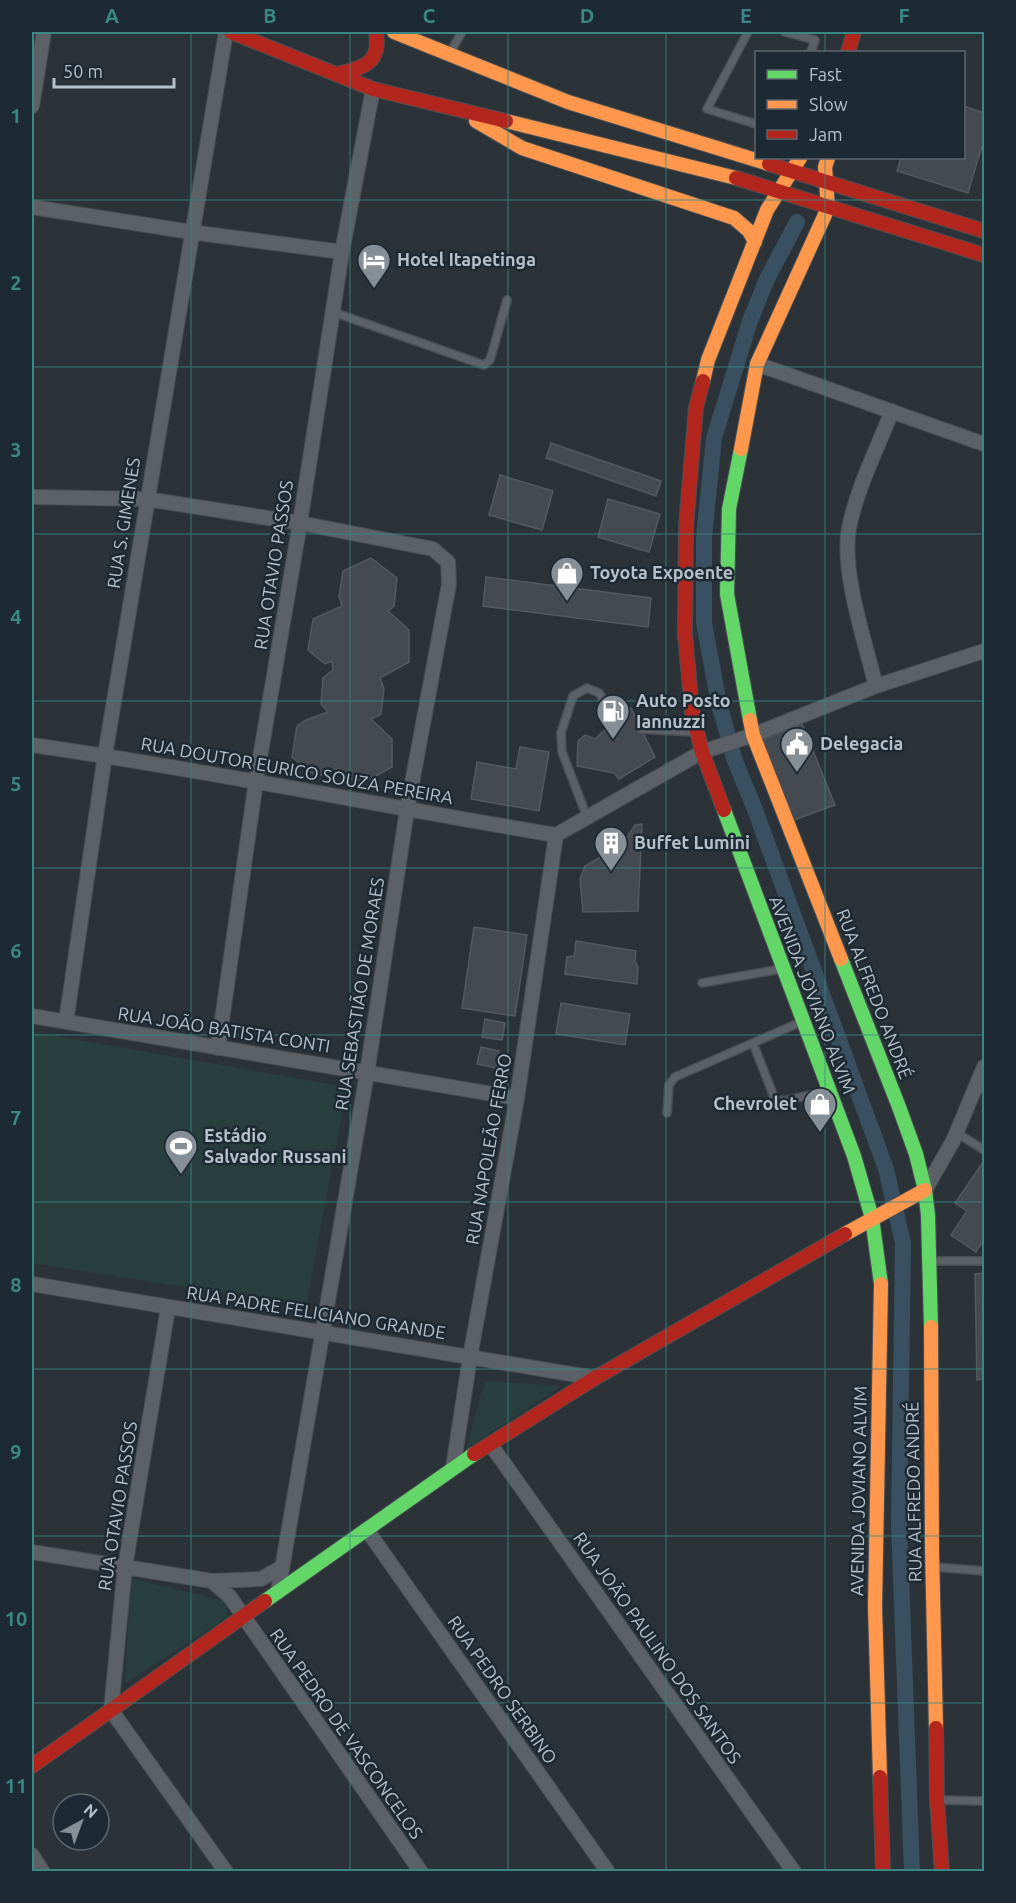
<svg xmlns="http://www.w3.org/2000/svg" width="1016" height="1903" viewBox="0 0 1016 1903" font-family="Ubuntu,sans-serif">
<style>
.green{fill:#293f3e}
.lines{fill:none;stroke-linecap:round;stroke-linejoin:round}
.canal{stroke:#395060;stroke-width:16}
.building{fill:#444a4f;stroke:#535a5f;stroke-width:1.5}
.lane-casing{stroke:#4a4f53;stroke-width:10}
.street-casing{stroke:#4a4f53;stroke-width:16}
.fast-casing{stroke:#4a4f53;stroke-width:16}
.slow-casing{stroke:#4a4f53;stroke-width:16}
.jam-casing{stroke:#4a4f53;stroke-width:16}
.lane{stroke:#5b6166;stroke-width:7}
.street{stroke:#5b6166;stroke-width:14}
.fast{stroke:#63d668;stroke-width:14}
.slow{stroke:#ff974d;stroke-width:14}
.jam{stroke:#b3261e;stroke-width:14}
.grid{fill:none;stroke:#398885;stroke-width:1.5;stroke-opacity:0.55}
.labels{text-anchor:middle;stroke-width:5;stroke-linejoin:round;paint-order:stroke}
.poi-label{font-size:18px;font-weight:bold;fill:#b6c0c9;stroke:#1e2a33;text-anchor:start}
.street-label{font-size:18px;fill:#b6c0c9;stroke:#1e2a33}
.neatline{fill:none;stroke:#398885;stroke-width:2}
.grid-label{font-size:20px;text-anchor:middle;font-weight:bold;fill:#398885}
</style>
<rect width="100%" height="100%" fill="#2c3338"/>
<path class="green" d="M 32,1032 L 347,1087 L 306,1306 L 32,1263 Z
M 485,1381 L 561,1386 L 466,1449 Z
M 131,1578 L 224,1601 L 228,1617 L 125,1683 Z"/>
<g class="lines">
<path class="canal" d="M 797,222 L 767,279 L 750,321 L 714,438 L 704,537 L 704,623 L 719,704 L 735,761 L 754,807 L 886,1169 L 903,1243 L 899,1524 L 912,1872"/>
</g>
<path class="building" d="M 964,106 L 984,113 L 984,139 L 968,193 L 897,171 L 901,158 L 964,158 Z
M 551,443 L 661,481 L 656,496 L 546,458 Z
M 500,475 L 553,491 L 542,530 L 489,515 Z
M 608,499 L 660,514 L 649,552 L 598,537 Z
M 371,558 L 397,578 L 394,606 L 388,611 L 409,630 L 409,662 L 380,678 L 384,688 L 381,714 L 371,719 L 392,739 L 392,767 L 365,782 L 356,782 L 338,768 L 322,775 L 313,774 L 292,757 L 297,726 L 306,720 L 328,712 L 321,704 L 323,678 L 333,670 L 332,661 L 325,664 L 308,650 L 313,619 L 342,606 L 339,596 L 343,571 Z
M 486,577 L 651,598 L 648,627 L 483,606 Z
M 616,701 L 631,708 L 655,757 L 619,779 L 614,773 L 577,766 L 578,741 L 585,735 L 595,739 L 610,725 Z
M 802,724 L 835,805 L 791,821 L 760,741 Z
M 520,747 L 549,752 L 539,811 L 471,799 L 477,762 L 516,769 Z
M 642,824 L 638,911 L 583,912 L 580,879 L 585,866 L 601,857 L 602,845 L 618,843 L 628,836 L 635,825 Z
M 474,927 L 527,935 L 515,1016 L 462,1008 Z
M 576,941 L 636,951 L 635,961 L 638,967 L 637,984 L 565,974 L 567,957 L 574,956 Z
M 561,1003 L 630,1014 L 625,1045 L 556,1034 Z
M 485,1019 L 505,1023 L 502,1040 L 482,1037 Z
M 481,1047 L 499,1051 L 496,1068 L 477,1064 Z
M 984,1161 L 984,1239 L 976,1252 L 951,1235 L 967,1211 L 955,1203 Z
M 984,1273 L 984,1379 L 977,1380 L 975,1274 Z"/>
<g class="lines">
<defs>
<path id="lane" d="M 748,32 L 707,109 L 756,124
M 785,32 L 815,40 L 811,52
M 450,53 L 462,32
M 333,312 L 484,365 L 490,360 L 507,300
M 641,729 L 694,732
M 587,817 L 562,752 L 561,733 L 573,696 L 587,688 L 599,693 L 613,714
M 702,983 L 781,969
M 753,1043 L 774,1097 L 778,1100 L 784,1101 L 828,1091
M 667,1113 L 669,1085 L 675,1077 L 801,1022
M 957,1133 L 984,1150
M 933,1261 L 984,1261
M 935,1567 L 984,1571
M 939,1800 L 984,1801"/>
<path id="street" d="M 32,106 L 44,32
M 32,207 L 191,232 L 342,252
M 757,364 L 984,444
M 32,497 L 146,499 L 300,523 L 433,549 L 448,562 L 449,584 L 407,810 L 367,1073 L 278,1592
M 876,686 C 865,642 841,571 849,528 C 857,488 877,449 892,411
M 32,745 C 207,770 381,806 556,835
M 556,835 L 702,752 L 753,735 L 876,686 L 984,651
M 32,1016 L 517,1098
M 66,1022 L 105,755 L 226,32
M 218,1048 L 256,781 L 300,523 L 342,252 L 373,89
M 925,1190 L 953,1141 L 984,1067
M 32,1284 L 595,1378
M 168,1308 L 125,1567 L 111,1710 L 226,1872
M 491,1445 L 794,1872
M 453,1468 L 470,1357 L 517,1098 L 556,835
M 367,1530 L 608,1872
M 32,1552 L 212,1581 L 261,1579 L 282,1567
M 212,1581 L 230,1597 L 421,1872
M 32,1855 L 43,1872"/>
<path id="fast" d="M 741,449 L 729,509 L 727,594 L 750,720
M 724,810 L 854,1156 L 872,1218 L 881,1284
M 841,959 L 899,1107 L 916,1154 L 925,1190 L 928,1215 L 931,1327
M 265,1601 L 474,1454"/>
<path id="slow" d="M 394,32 L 568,102 L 769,164
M 476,121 L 522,148 L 734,218 L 749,231 L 755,242
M 506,121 L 736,178
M 703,381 L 708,360 L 767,210 L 800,158
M 741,449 L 757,364 L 828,208 L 825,167 L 828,158
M 750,720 L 753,735 L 841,959
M 845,1234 L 925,1190
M 931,1327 L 932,1549 L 936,1728
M 880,1777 L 875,1607 L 881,1284"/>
<path id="jam" d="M 231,32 L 373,89 L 506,121
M 848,52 L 854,32
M 337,74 C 363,68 381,64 376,32
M 769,164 L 984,231
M 736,178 L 984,255
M 703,381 L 696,407 L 686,526 L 685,634 L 692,711 L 702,752 L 724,810
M 474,1454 L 595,1378 L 845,1234
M 936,1728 L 937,1800 L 942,1872
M 32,1766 L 265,1601
M 880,1777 L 883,1872"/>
</defs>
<use href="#lane" class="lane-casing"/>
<use href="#street" class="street-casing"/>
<use href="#fast" class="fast-casing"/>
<use href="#slow" class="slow-casing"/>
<use href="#jam" class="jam-casing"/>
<use href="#lane" class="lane"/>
<use href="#street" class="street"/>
<use href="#fast" class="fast"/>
<use href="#slow" class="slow"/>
<use href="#jam" class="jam"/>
</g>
<path class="grid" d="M 191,32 L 191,1872M 350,32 L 350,1872M 508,32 L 508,1872M 666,32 L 666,1872M 825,32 L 825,52M 825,158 L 825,1872M 32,200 L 984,200M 32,367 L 984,367M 32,534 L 984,534M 32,701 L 984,701M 32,868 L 984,868M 32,1035 L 984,1035M 32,1202 L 984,1202M 32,1369 L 984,1369M 32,1536 L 984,1536M 32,1703 L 984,1703"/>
<defs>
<symbol id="hotel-pin" viewBox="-11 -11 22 30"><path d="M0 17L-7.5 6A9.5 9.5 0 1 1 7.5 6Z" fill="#868f96" stroke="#1e2a33"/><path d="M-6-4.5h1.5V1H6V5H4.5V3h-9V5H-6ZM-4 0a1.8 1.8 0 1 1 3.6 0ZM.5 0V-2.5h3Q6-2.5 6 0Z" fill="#fff"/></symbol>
<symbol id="shop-pin" viewBox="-11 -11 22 30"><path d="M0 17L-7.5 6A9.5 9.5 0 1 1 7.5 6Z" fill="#868f96" stroke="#1e2a33"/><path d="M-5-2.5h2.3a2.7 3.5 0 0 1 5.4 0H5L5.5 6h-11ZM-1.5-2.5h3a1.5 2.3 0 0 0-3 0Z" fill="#fff"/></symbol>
<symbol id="fuel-pin" viewBox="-11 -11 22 30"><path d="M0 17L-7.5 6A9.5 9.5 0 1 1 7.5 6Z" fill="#868f96" stroke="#1e2a33"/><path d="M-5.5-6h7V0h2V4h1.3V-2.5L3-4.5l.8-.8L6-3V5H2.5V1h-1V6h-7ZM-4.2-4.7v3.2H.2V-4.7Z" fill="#fff"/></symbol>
<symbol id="civic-pin" viewBox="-11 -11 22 30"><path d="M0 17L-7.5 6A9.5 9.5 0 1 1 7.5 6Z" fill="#868f96" stroke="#1e2a33"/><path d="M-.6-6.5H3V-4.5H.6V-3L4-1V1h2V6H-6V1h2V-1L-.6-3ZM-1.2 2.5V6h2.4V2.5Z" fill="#fff"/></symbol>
<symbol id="building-pin" viewBox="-11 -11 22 30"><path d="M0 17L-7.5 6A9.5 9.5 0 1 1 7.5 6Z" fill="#868f96" stroke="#1e2a33"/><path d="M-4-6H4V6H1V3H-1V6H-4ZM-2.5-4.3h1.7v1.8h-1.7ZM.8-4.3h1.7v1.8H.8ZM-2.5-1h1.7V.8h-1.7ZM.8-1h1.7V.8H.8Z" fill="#fff"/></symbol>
<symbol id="stadium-pin" viewBox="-11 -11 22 30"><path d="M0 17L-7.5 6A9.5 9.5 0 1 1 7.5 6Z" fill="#868f96" stroke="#1e2a33"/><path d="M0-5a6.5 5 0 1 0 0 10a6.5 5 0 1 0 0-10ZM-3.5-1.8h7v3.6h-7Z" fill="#fff"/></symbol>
</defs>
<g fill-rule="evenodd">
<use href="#hotel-pin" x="355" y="241" width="38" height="52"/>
<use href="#shop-pin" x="548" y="554" width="38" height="52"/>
<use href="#fuel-pin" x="594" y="692" width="38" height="52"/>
<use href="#civic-pin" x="778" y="725" width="38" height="52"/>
<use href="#building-pin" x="592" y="824" width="38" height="52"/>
<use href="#shop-pin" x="801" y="1085" width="38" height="52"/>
<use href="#stadium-pin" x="162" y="1127" width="38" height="52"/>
</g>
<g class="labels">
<g class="poi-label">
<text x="397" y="266">Hotel Itapetinga</text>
<text x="590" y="579">Toyota Expoente</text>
<text x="636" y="707">Auto Posto<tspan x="636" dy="21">Iannuzzi</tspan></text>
<text x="820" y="750">Delegacia</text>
<text x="634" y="849">Buffet Lumini</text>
<text x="797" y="1110" text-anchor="end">Chevrolet</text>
<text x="204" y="1142">Estádio<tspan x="204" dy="21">Salvador Russani</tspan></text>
</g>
<g class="street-label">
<text transform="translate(124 523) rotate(-81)" y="6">RUA S. GIMENES</text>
<text transform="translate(274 565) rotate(-81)" y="6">RUA OTAVIO PASSOS</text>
<text transform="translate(297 771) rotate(10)" y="6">RUA DOUTOR EURICO SOUZA PEREIRA</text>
<text transform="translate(360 994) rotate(-81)" y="6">RUA SEBASTIÃO DE MORAES</text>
<text transform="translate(874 994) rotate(69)" y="6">RUA ALFREDO ANDRÉ</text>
<text transform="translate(812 995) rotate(69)" y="6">AVENIDA JOVIANO ALVIM</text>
<text transform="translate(224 1030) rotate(9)" y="6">RUA JOÃO BATISTA CONTI</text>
<text transform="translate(489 1149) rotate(-80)" y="6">RUA NAPOLEÃO FERRO</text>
<text transform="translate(316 1313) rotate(9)" y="6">RUA PADRE FELICIANO GRANDE</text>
<text transform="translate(859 1491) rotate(-89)" y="6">AVENIDA JOVIANO ALVIM</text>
<text transform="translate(914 1492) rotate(-91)" y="6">RUA ALFREDO ANDRÉ</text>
<text transform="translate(118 1506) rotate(-81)" y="6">RUA OTAVIO PASSOS</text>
<text transform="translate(657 1648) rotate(55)" y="6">RUA JOÃO PAULINO DOS SANTOS</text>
<text transform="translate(502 1690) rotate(55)" y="6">RUA PEDRO SERBINO</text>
<text transform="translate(346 1734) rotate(55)" y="6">RUA PEDRO DE VASCONCELOS</text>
</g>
</g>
<rect width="1016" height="1903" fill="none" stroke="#1e2a33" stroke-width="66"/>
<rect x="755" y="51" width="210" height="108" fill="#1e2a33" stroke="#5b666f" stroke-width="1.5"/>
<rect x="767" y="70" width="30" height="9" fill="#63d668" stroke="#5b666f" stroke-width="1.5"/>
<text x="809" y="81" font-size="18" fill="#b6c0c9">Fast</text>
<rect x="767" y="100" width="30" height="9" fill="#ff974d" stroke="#5b666f" stroke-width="1.5"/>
<text x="809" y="111" font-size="18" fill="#b6c0c9">Slow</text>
<rect x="767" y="130" width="30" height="9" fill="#b3261e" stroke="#5b666f" stroke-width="1.5"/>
<text x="809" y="141" font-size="18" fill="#b6c0c9">Jam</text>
<g transform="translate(81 1822) rotate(41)"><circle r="28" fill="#1e2a33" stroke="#5b666f" stroke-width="1.5"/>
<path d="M0-4.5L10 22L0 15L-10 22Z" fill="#868f96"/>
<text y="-9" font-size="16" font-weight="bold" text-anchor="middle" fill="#b6c0c9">N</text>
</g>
<path d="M54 78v9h120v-9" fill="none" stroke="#b6c0c9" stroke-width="3"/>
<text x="63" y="78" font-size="18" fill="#b6c0c9" stroke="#1e2a33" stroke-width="4.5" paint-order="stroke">50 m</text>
<rect x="33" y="33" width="950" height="1837" class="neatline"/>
<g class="grid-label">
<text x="112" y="23">A</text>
<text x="270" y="23">B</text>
<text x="429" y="23">C</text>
<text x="587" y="23">D</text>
<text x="746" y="23">E</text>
<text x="904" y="23">F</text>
<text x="16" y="123">1</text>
<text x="16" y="290">2</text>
<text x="16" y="457">3</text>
<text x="16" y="624">4</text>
<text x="16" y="791">5</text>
<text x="16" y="958">6</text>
<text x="16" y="1125">7</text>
<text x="16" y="1292">8</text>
<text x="16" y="1459">9</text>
<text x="16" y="1626">10</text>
<text x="16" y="1793">11</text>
</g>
</svg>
